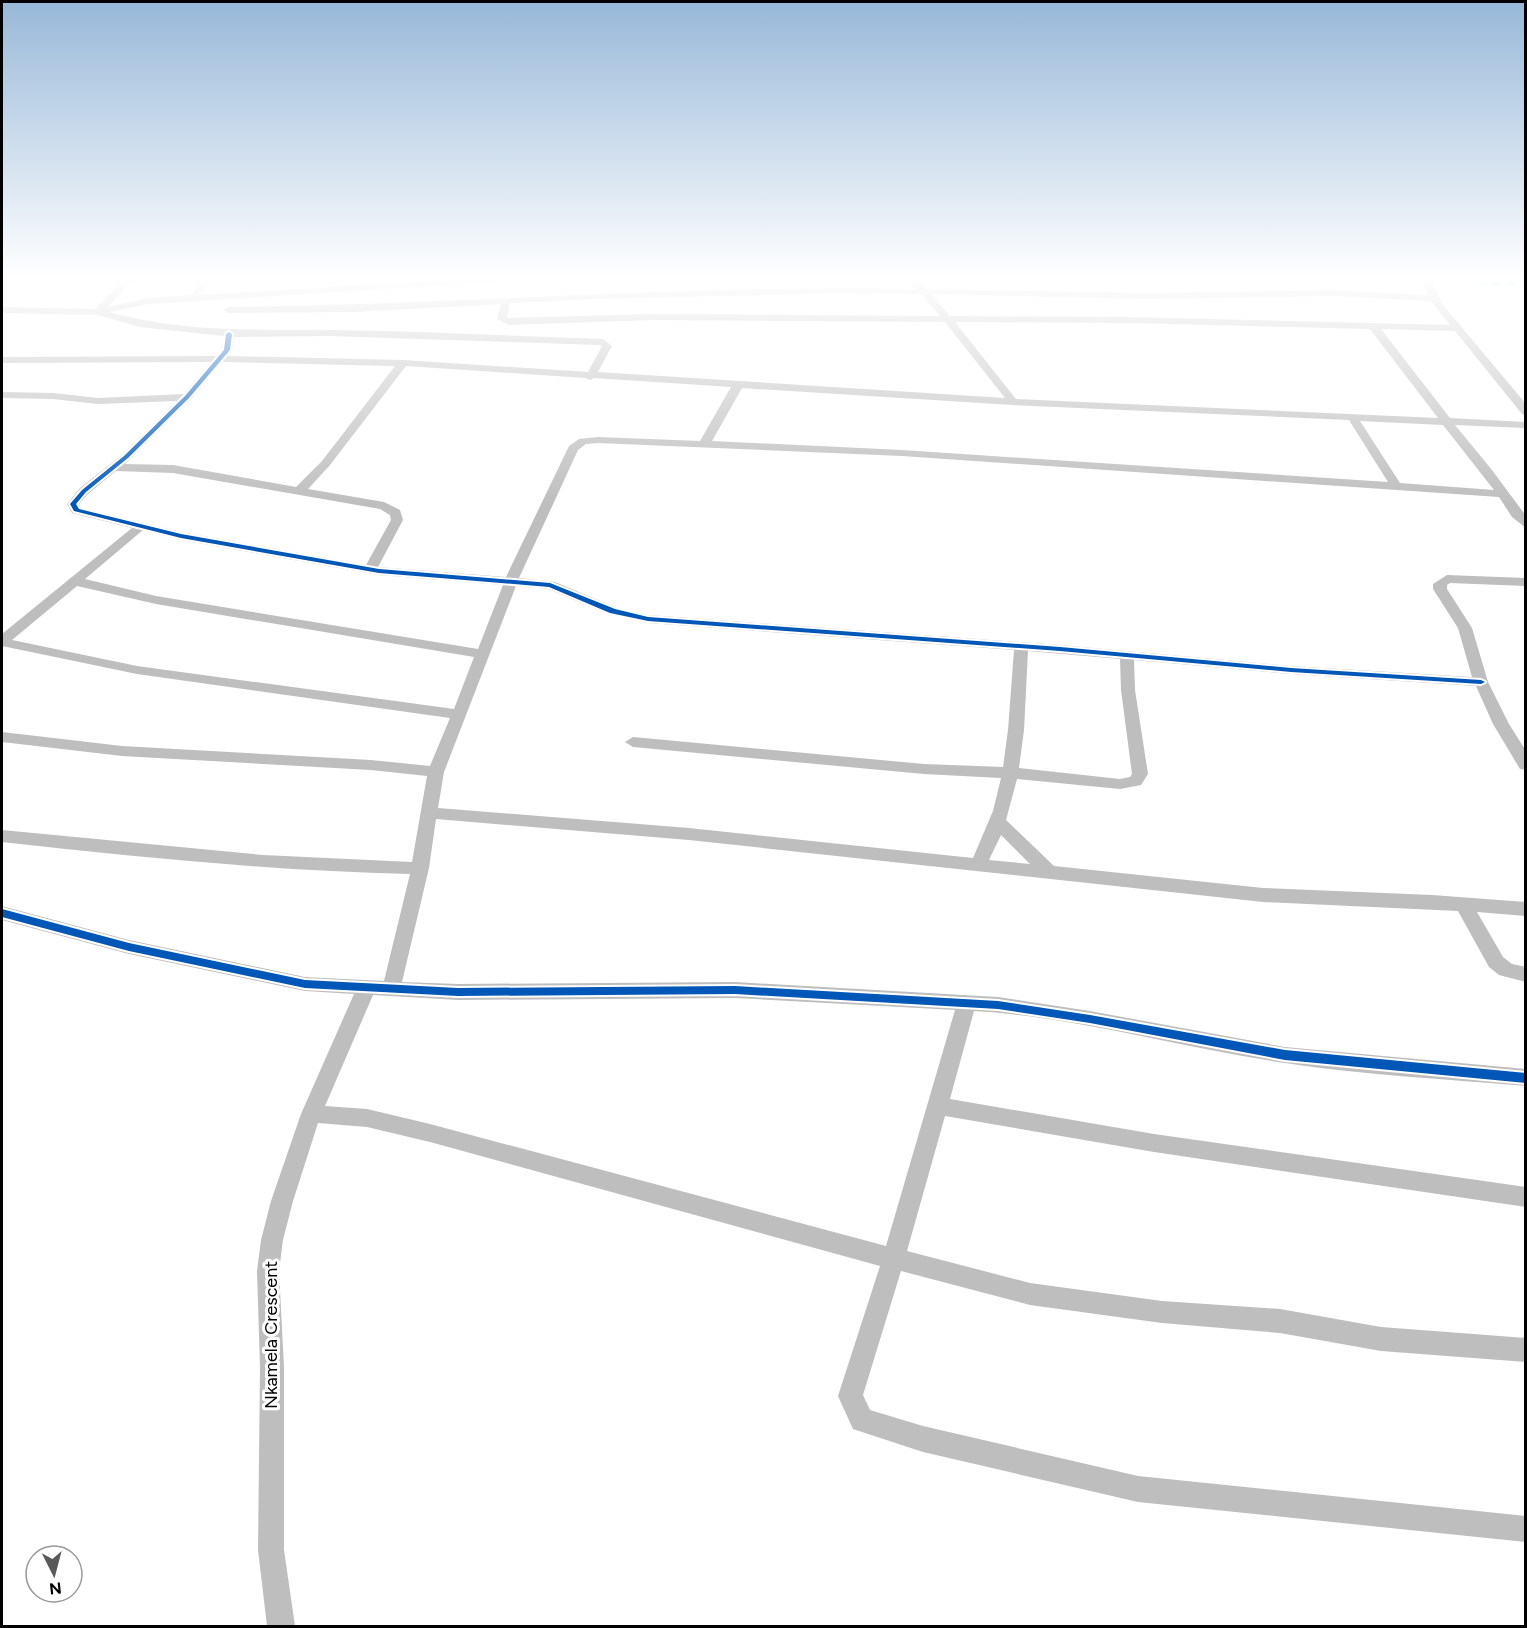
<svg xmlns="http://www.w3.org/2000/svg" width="1527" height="1628" viewBox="0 0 1527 1628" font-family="Figtree,sans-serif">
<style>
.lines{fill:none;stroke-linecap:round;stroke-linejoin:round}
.minor{fill:#bebebe;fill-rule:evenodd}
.quiet{stroke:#3fa9f5;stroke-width:4.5;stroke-dasharray:9 4.5;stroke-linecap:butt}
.cycleway-casing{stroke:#fff;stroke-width:4}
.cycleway{fill:#0057b8;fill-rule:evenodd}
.labels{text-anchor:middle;stroke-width:6;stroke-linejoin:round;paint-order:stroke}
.near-street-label{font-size:18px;fill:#000;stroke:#fff}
</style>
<rect width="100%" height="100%" fill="#fff"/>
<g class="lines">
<path class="minor" d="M 126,277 L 136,277 L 108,307 L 148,298 L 191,295 L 204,277 L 213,277 L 201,295 L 487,277 L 530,277 L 526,280 L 148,304 L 110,312 C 182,333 254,329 328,330 C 420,331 511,336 603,339 L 612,346 L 598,372 L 1005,398 L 945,322 L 652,320 L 508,325 L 497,319 L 501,304 L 355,312 L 228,313 L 223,310 L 228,307 C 458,305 686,284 916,289 L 907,277 L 916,277 L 926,289 L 1148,293 L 1333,290 L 1428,295 L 1420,277 L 1429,277 L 1444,306 L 1526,404 L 1526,415 L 1522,414 L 1455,331 L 1381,329 L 1450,418 L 1526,422 L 1526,428 L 1455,425 L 1492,470 L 1526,516 L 1526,528 L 1512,517 L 1499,497 L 902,456 L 598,443 L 586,444 L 578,450 L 519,578 L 555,582 L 617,608 L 648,615 L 1060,645 L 1291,666 L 1472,677 L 1458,628 L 1433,589 L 1433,584 L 1447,575 L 1526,578 L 1526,586 L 1450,583 L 1447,585 L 1447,589 L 1472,628 L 1488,682 L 1509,724 L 1526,751 L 1526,770 L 1520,769 L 1493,724 L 1476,686 L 1291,674 L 1134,660 L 1135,690 L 1148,774 L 1141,785 L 1120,789 L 1017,779 L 1006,820 L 1054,866 L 1263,888 L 1432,895 L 1526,902 L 1526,916 L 1477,912 L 1503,957 L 1512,964 L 1526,967 L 1526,982 L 1499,975 L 1489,967 L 1458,911 L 1263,902 L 689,840 L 436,819 L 429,868 L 402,982 L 458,984 L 735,982 L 998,997 L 1090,1011 L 1285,1047 L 1526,1069 L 1526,1086 C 1446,1079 1364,1075 1285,1063 C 1181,1048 1079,1017 974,1011 L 950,1099 L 1154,1134 L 1526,1187 L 1526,1207 L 1154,1152 L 945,1116 L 907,1251 L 1030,1283 L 1162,1301 L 1280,1309 L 1381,1327 L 1526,1338 L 1526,1362 L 1381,1351 L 1280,1333 L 1162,1323 L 1030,1305 L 901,1271 L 863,1395 L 870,1410 L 923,1426 L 1138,1476 L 1526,1516 L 1526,1542 L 1138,1502 L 923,1452 L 862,1432 L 853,1429 L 838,1396 L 880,1266 L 430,1142 L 367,1127 L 318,1123 L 293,1201 L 283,1240 L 279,1271 L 284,1367 L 284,1550 L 295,1626 L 267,1626 L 258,1550 L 260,1367 L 257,1271 L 261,1240 L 271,1201 L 301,1114 L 354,994 L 305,991 L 129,954 L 2,920 L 2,906 L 129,940 L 305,977 L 384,981 L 410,874 C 273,871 138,857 2,842 L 2,830 L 263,855 L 412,862 L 427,776 L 371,770 L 122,756 L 2,742 L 2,732 L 122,746 L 371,760 L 430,766 L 450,718 L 137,674 L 2,646 L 2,634 L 132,528 L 72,513 L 67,504 L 80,488 L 122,455 L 177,401 L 98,404 L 53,399 L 2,398 L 2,392 L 53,393 L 98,398 L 184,394 L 211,362 L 2,363 L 2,357 L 216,356 L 222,350 L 224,336 L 140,327 L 98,315 L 2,313 L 2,307 L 95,309 ZM 846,293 L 921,294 L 940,316 L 652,314 L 507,318 L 510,303 L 594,299 ZM 931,294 L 1148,299 L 1333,296 L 1431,301 L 1450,325 L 1130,317 L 950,316 ZM 955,322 L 1130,323 L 1370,329 L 1438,418 L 1016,399 ZM 329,336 L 600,345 L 602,346 L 588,372 L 403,360 L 227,356 L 232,350 L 234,337 ZM 222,362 L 395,366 L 322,461 L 296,487 L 173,465 L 125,464 L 191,399 ZM 406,366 L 585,378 L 590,380 L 594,378 L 731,387 L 700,441 L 598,437 L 579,439 L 569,446 L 506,577 L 378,567 L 403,520 L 400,510 L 384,502 L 308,489 L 330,465 ZM 742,388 L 1013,405 L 1349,420 L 1388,482 L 902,450 L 712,441 ZM 1360,421 L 1443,425 L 1494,490 L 1400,483 ZM 116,471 L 173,473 L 380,509 L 390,515 L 391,520 L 366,565 L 181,532 L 81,508 L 79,504 L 88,494 ZM 143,530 L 181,540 L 379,575 L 503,585 L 478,649 L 156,596 L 85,579 ZM 77,586 L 156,604 L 474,657 L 454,709 L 137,666 L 12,640 ZM 516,586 L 548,589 L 608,614 L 648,623 L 1014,650 L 1008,730 L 1003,767 L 924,764 L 633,737 L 625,742 L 633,747 L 924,774 L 1001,778 L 993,811 L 973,858 L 689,828 L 438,808 L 444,772 ZM 1028,651 L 1120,659 L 1121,690 L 1132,774 L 1130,777 L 1120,779 L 1019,768 L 1024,730 ZM 1001,835 L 1030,864 L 989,860 ZM 373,995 L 458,1000 L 735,998 L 955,1010 L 886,1246 L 430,1124 L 367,1109 L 325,1106 Z"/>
<path class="quiet" d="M 1479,284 L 1526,282"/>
<defs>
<path id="cycleway" d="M 229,332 L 232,334 L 230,350 L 189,398 L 128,458 L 86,492 L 76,504 L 79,509 L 181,534 L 379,569 L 550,583 L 615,609 L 648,617 L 1060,647 L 1291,668 L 1481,680 L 1485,682 L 1481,684 L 1291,672 L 1060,651 L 648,621 L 610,613 L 549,587 L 379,573 L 181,538 L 74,511 L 70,504 L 82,490 L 124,456 L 185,396 L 224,350 L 226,334 Z
M 2,909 L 129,943 L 305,980 L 458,988 L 735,986 L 998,1001 L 1090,1015 L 1285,1050 L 1526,1073 L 1526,1083 L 1285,1060 L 1090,1023 L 998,1009 L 735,994 L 458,996 L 305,988 L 129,951 L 2,917 Z"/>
</defs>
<use href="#cycleway" class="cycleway-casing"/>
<use href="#cycleway" class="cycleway"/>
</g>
<linearGradient id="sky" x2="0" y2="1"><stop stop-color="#97b8d8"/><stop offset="0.55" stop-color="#fff"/><stop offset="1" stop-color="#fff" stop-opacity="0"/></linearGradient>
<rect width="1527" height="505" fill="url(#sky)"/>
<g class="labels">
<g class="near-street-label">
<text transform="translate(271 1335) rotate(-90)" y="6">Nkamela Crescent</text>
</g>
</g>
<rect width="1527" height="1628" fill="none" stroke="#000000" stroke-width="6"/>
<g transform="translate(54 1574) rotate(174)"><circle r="28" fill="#ffffff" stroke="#999999" stroke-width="1.5"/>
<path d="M0-4.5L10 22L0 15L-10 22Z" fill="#595959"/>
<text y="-9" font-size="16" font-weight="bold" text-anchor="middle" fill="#000000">N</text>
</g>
</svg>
